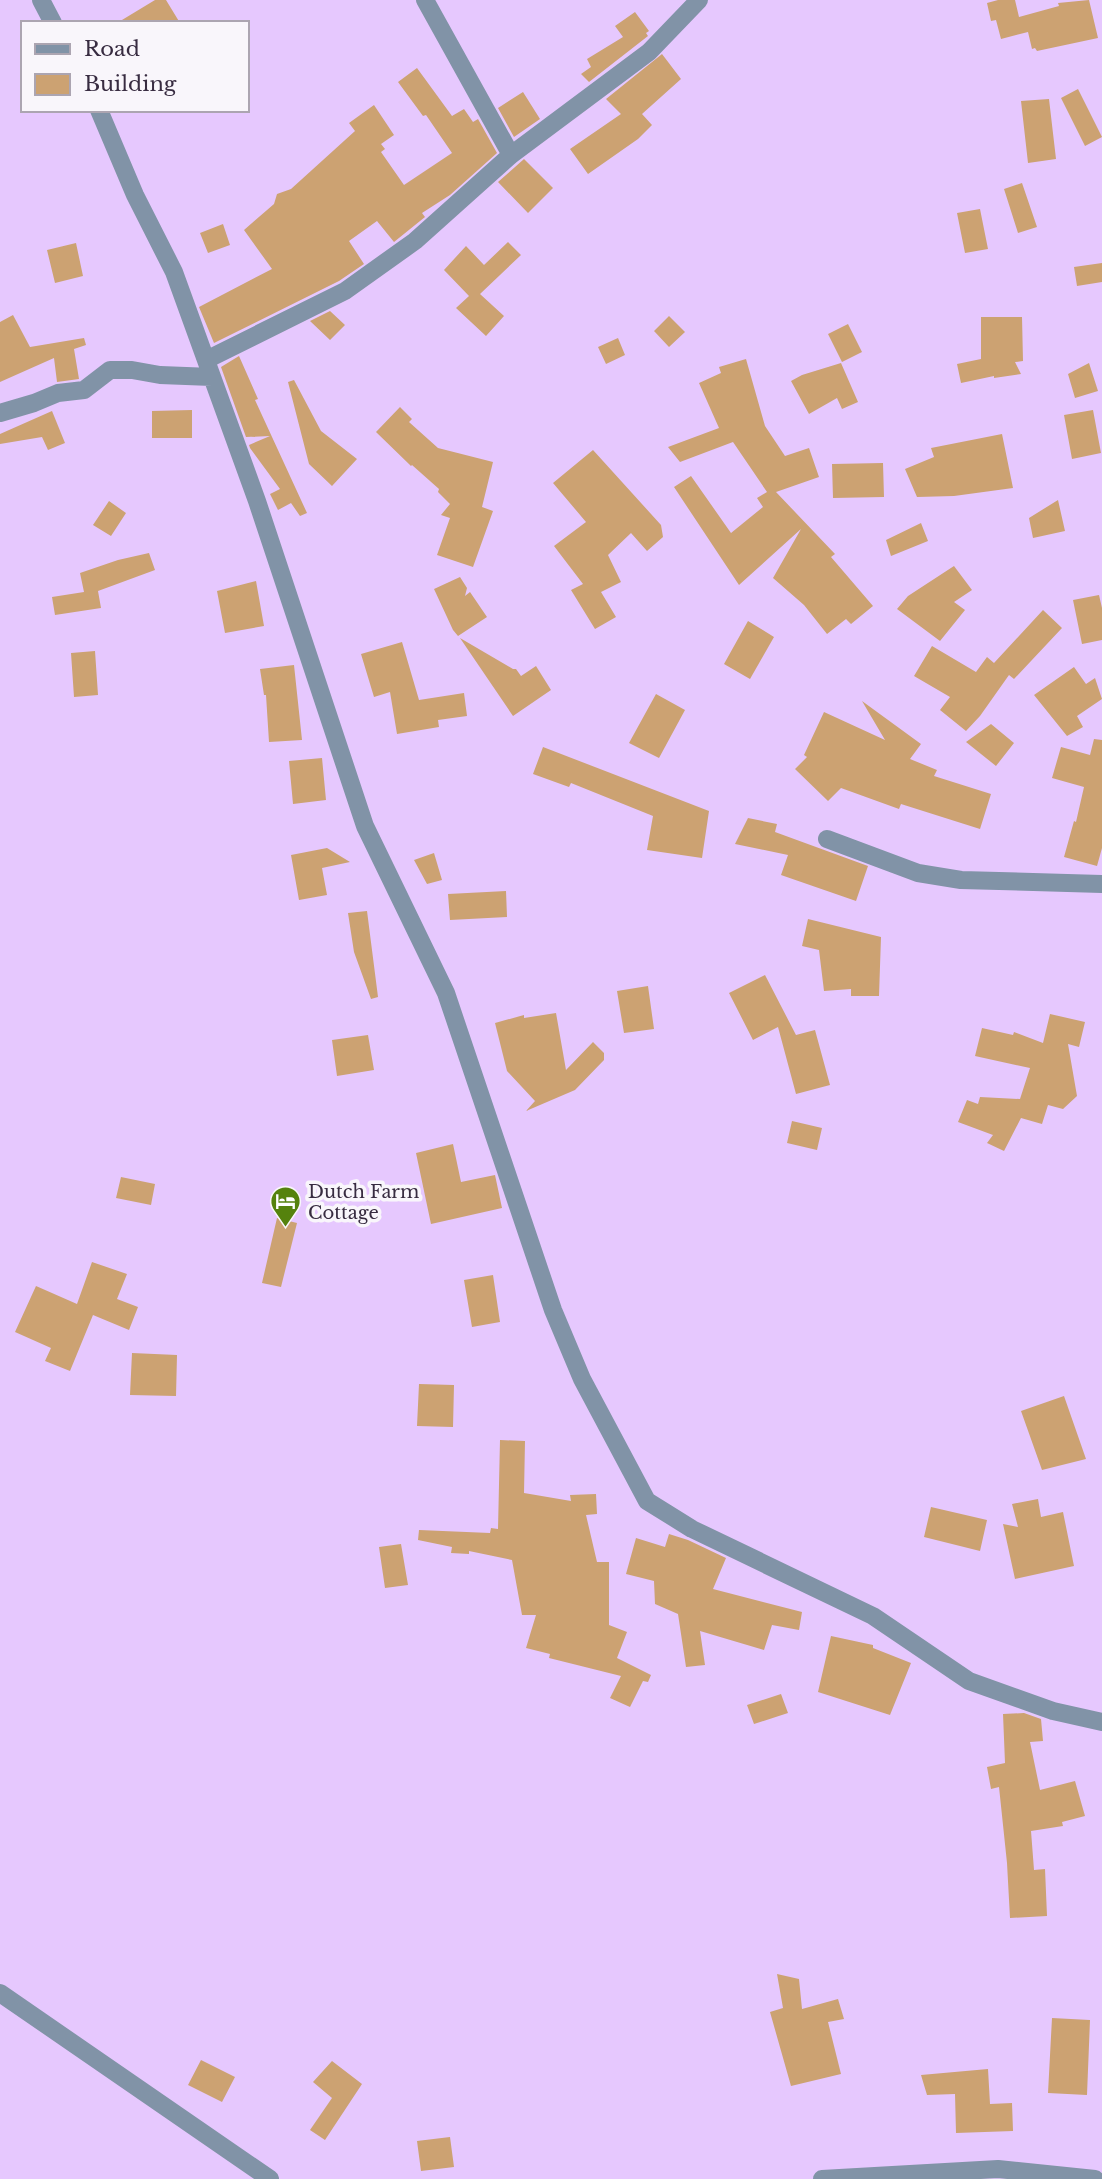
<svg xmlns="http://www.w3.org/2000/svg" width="1102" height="2179" viewBox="0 0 1102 2179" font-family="'Libre Baskerville',serif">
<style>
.building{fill:#cca272}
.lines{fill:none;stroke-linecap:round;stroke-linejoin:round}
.street{stroke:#8193a7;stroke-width:18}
.labels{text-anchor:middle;stroke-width:7;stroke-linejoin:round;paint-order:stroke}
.poi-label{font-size:18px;fill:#382c41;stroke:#f9f6fb;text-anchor:start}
</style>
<rect width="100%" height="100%" fill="#e6c8fe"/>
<path class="building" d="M 155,0 L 166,0 L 180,23 L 117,23 Z
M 998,0 L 1015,0 L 1019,17 L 1059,6 L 1058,3 L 1089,0 L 1098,38 L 1037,51 L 1035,48 L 1032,49 L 1028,32 L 1001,39 L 996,20 L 991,21 L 987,3 Z
M 635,12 L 649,31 L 646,33 L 648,36 L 589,82 L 581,74 L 591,67 L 587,59 L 623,37 L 615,26 Z
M 662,54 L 681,79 L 642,114 L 652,125 L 638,139 L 588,174 L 570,149 L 621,114 L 606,99 Z
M 417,68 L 452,116 L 464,109 L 473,122 L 478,119 L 497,153 L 450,195 L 422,213 L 425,217 L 394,242 L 377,221 L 349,241 L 364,264 L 339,281 L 214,343 L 199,307 L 272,269 L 244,230 L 274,204 L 277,194 L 291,189 L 355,131 L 349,123 L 374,105 L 394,135 L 381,144 L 385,149 L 381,152 L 404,185 L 452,153 L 426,115 L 423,116 L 398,82 Z
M 1078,89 L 1102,137 L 1085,146 L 1061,98 Z
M 523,92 L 540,119 L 514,137 L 498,108 Z
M 1049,99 L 1056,159 L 1028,163 L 1021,101 Z
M 524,159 L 553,188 L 528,213 L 498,182 Z
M 1022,183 L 1037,227 L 1018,233 L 1004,189 Z
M 980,209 L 988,249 L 965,253 L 957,213 Z
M 223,224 L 230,245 L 208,253 L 200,233 Z
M 508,242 L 521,255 L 480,294 L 504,316 L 486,336 L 456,308 L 469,296 L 444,270 L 466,246 L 484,265 Z
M 76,243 L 83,276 L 55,283 L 47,250 Z
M 1102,263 L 1102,282 L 1077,286 L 1074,267 Z
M 330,311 L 345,325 L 330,340 L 310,321 Z
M 13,315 L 30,347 L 84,338 L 86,345 L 74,349 L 79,379 L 57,382 L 54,358 L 0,382 L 0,322 Z
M 669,316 L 685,332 L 669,347 L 654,331 Z
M 981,317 L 1022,317 L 1023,361 L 1015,362 L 1021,374 L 994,378 L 994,376 L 961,383 L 957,364 L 981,359 Z
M 848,324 L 862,352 L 842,362 L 828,334 Z
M 618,338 L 625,355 L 606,364 L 598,347 Z
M 239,356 L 258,399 L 255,400 L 307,513 L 300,516 L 291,503 L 278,510 L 270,494 L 280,489 L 250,448 L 249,445 L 270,436 L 246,437 L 221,367 Z
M 746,359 L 765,426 L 785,456 L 809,448 L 819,477 L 776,492 L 835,554 L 831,557 L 873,606 L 851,624 L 846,619 L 827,634 L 804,605 L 773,578 L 801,529 L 739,585 L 674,487 L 691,476 L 731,533 L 763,507 L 757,498 L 767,492 L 733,442 L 680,462 L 668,447 L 719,428 L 699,383 L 721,373 L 719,367 Z
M 841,363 L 858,402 L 842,409 L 837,398 L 809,414 L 791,381 L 802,375 Z
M 1089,363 L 1098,391 L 1075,398 L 1068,374 Z
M 294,380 L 321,431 L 357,459 L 332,486 L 309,464 L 288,382 Z
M 400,407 L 412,419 L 409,422 L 438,448 L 493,462 L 482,507 L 493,511 L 473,567 L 437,555 L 450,518 L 441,515 L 450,504 L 438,492 L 439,489 L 412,465 L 411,466 L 376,432 Z
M 192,410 L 192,438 L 152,438 L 152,411 Z
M 1093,410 L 1101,453 L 1072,459 L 1064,415 Z
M 52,411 L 65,443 L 48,450 L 42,437 L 0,444 L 0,434 Z
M 1002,434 L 1013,488 L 954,496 L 917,497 L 905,469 L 934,457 L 931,448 Z
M 593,450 L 661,525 L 663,537 L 647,551 L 631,533 L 608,555 L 621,582 L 601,592 L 616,617 L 595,629 L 571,590 L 583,584 L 554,546 L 586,522 L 553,483 Z
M 883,463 L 884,497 L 833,498 L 832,464 Z
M 1058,500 L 1065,531 L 1033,538 L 1029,518 Z
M 109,501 L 126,513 L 111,536 L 93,525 Z
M 921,523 L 928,541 L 891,556 L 886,540 Z
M 149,553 L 155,570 L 98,591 L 101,608 L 55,615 L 52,597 L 84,592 L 80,573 L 118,560 Z
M 954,566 L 972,590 L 954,602 L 965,610 L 940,641 L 897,609 L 908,596 Z
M 460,577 L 467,588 L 465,596 L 470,592 L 487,617 L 458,636 L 453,630 L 434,589 Z
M 256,581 L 264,626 L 225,633 L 217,591 Z
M 1099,595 L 1102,608 L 1102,640 L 1082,644 L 1073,600 Z
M 1043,610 L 1062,628 L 1014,679 L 1009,675 L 980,716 L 966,731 L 940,710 L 950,697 L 914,676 L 932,646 L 976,672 L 987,657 L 994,663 Z
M 748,621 L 774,637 L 750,679 L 724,664 Z
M 460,638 L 513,669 L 516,669 L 521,676 L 536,666 L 551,690 L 513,716 Z
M 402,642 L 419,700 L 464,693 L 467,716 L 438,720 L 439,727 L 397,734 L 390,692 L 374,697 L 361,654 Z
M 95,651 L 98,695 L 74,697 L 71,653 Z
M 294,665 L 302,740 L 269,742 L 266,695 L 264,695 L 260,669 Z
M 1074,667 L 1086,684 L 1095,678 L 1102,699 L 1077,716 L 1083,727 L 1067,736 L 1034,695 Z
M 656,694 L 685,710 L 659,758 L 629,743 Z
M 862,701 L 921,744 L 910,759 L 937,770 L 934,776 L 991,794 L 980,829 L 901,804 L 899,809 L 841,788 L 828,801 L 795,769 L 807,757 L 804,755 L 824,712 L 885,740 Z
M 991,724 L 1014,743 L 996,766 L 966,742 Z
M 1094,739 L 1102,740 L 1102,848 L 1097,866 L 1064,857 L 1074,821 L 1076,822 L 1084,787 L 1052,778 L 1061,747 L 1090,755 Z
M 543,747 L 709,811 L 702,858 L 647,850 L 653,816 L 571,783 L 569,787 L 533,774 Z
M 322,758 L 326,800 L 293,804 L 289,761 Z
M 748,818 L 777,824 L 775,832 L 868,866 L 856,901 L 781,875 L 788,855 L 735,844 Z
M 327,848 L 350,862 L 322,868 L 327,895 L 299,900 L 291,855 Z
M 434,853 L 442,880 L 427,884 L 414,860 Z
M 506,891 L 507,917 L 450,920 L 448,894 Z
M 367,911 L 378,997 L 371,999 L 354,952 L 348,913 Z
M 808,919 L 881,937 L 879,996 L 851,996 L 851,989 L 824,991 L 819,950 L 802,946 Z
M 765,975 L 796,1035 L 815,1030 L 830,1085 L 796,1094 L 778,1027 L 753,1040 L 729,993 Z
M 648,986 L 654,1029 L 624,1033 L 617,991 Z
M 556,1013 L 566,1070 L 593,1042 L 604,1053 L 604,1060 L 575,1090 L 526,1111 L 535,1101 L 507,1071 L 495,1023 L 524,1015 L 524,1018 Z
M 1050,1014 L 1085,1022 L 1079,1047 L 1068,1044 L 1077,1096 L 1063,1109 L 1048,1105 L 1042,1124 L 1021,1118 L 1004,1151 L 987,1143 L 993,1135 L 958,1122 L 967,1100 L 978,1104 L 980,1097 L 1020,1099 L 1030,1068 L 975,1056 L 982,1028 L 1013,1035 L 1014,1032 L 1043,1043 Z
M 368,1035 L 374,1070 L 337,1076 L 332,1040 Z
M 792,1121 L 822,1128 L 817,1150 L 787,1143 Z
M 453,1144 L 461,1182 L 495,1175 L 502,1208 L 431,1224 L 416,1153 Z
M 121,1177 L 155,1184 L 151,1205 L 116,1198 Z
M 277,1218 L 297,1223 L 281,1287 L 262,1283 Z
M 92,1262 L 127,1274 L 117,1299 L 138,1307 L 129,1330 L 93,1315 L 70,1371 L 45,1361 L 51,1348 L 15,1332 L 36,1286 L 77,1304 Z
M 493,1275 L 500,1322 L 472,1327 L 464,1280 Z
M 132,1353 L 177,1355 L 176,1396 L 130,1395 Z
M 419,1384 L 454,1385 L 453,1427 L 417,1426 Z
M 1064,1396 L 1086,1459 L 1042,1470 L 1021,1411 Z
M 500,1440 L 525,1441 L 524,1493 L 571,1501 L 570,1495 L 596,1494 L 597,1514 L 586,1515 L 597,1562 L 609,1562 L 609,1625 L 627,1632 L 617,1658 L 651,1675 L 648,1682 L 643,1681 L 630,1707 L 610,1698 L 621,1676 L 549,1658 L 550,1654 L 526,1648 L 536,1615 L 522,1615 L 512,1560 L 469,1551 L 469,1554 L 451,1553 L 452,1547 L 418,1540 L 419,1530 L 490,1533 L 491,1528 L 498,1529 Z
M 1038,1499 L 1041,1517 L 1063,1512 L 1074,1566 L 1015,1579 L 1003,1524 L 1018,1527 L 1012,1504 Z
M 931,1507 L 987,1520 L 980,1551 L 924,1537 Z
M 669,1534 L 688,1540 L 726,1558 L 713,1589 L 802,1612 L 799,1630 L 772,1625 L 764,1650 L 700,1631 L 705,1665 L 686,1667 L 678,1614 L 655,1604 L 654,1581 L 626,1574 L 636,1538 L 665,1547 Z
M 401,1544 L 408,1585 L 385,1588 L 379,1547 Z
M 831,1636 L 873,1645 L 873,1648 L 911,1663 L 890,1715 L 818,1692 Z
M 781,1694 L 788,1713 L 754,1724 L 747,1705 Z
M 1024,1713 L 1041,1719 L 1043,1741 L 1030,1742 L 1040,1790 L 1075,1781 L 1085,1816 L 1062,1822 L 1063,1826 L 1031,1831 L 1034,1870 L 1045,1869 L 1047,1916 L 1010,1918 L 1007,1863 L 999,1787 L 991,1789 L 987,1767 L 1005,1763 L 1003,1714 Z
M 777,1974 L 799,1979 L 802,2009 L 838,1999 L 844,2019 L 828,2022 L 841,2074 L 791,2086 L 770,2012 L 783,2008 Z
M 1052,2018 L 1090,2020 L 1087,2095 L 1048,2093 Z
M 201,2060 L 235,2077 L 222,2102 L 188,2085 Z
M 332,2061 L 362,2084 L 325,2140 L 310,2130 L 332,2098 L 313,2082 Z
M 988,2069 L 990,2104 L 1012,2103 L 1013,2131 L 956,2133 L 955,2094 L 927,2095 L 921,2075 Z
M 450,2137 L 454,2167 L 421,2171 L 417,2141 Z"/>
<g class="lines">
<path class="street" d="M 41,0 L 53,23
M 99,110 L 135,195 L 174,272 L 257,501 L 365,826 L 446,993 L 553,1310 L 582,1379 L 647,1501 L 692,1529 L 873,1616 L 969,1681 L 1053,1711 L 1102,1722
M 511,155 L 649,52 L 699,0
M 206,360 L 345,291 L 415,241 L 511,155 L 425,0
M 0,413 L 34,403 L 58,393 L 84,390 L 110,370 L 132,370 L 160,375 L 212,377
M 827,839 L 918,873 L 961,880 L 1102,884
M 0,1993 L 270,2179
M 822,2179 L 998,2169 L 1095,2179"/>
</g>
<defs>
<symbol id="hotel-pin" viewBox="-11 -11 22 30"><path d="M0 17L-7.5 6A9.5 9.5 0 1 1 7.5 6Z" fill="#55820d" stroke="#f9f6fb"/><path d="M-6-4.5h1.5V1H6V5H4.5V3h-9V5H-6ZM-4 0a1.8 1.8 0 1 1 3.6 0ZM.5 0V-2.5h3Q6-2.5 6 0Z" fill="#fff"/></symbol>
</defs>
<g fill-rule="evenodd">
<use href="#hotel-pin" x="268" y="1184" width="35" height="47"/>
</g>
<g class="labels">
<g class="poi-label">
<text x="308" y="1198">Dutch Farm<tspan x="308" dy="21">Cottage</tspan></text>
</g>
</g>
<rect x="21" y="21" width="228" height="91" fill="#f9f6fb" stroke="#aca5b1" stroke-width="2"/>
<rect x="35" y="44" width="35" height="10" fill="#8193a7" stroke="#aca5b1" stroke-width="2"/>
<text x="84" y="56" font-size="21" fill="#382c41">Road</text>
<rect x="35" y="74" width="35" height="21" fill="#cca272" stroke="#aca5b1" stroke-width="2"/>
<text x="84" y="91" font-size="21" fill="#382c41">Building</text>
</svg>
